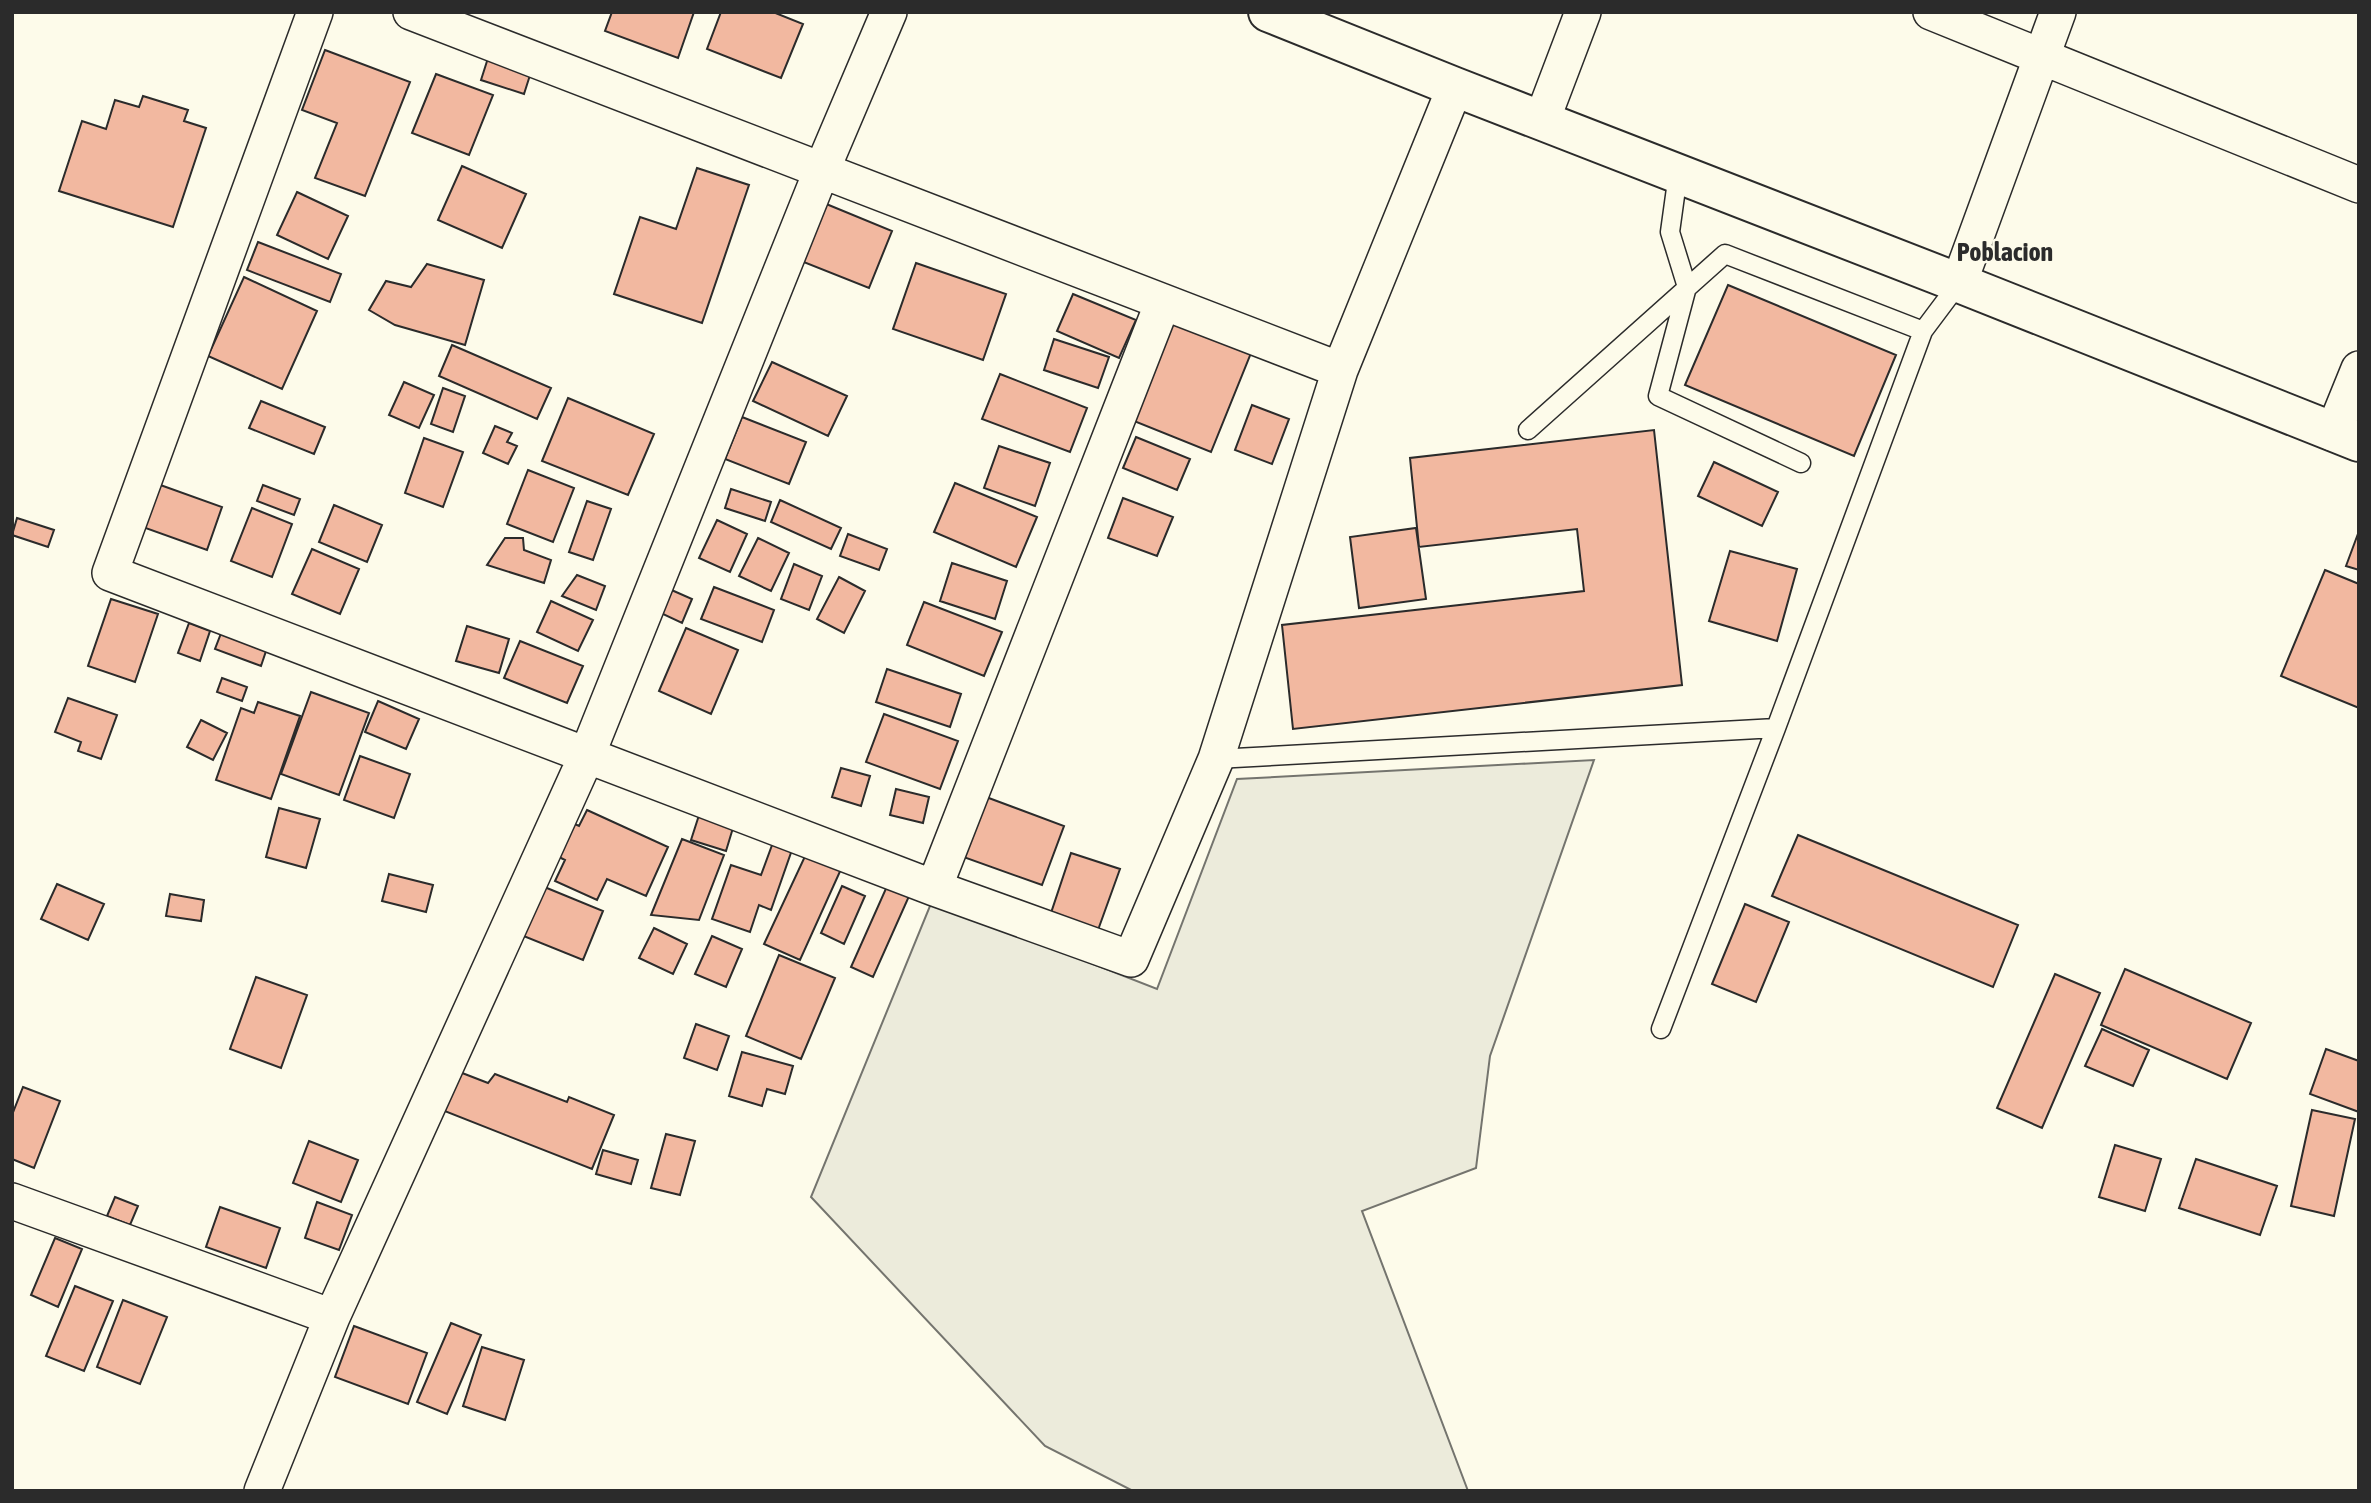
<svg xmlns="http://www.w3.org/2000/svg" width="2371" height="1503" viewBox="0 0 2371 1503" font-family="'Asap Condensed',sans-serif">
<style>
.green{fill:#ecebdb;stroke:#74746e;stroke-width:2}
.building{fill:#f2b8a0;stroke:#2b2b2b;stroke-width:2}
.lines{fill:none;stroke-linecap:round;stroke-linejoin:round}
.lane-casing{stroke:#2b2b2b;stroke-width:21}
.street-casing{stroke:#2b2b2b;stroke-width:38}
.secondary-casing{stroke:#2b2b2b;stroke-width:42}
.lane{stroke:#fdfbea;stroke-width:18}
.street{stroke:#fdfbea;stroke-width:35}
.secondary{stroke:#fdfbea;stroke-width:38}
.labels{text-anchor:middle;stroke-width:5;stroke-linejoin:round;paint-order:stroke}
.district-label{font-size:26px;font-weight:bold;fill:#2b2b2b;stroke:#fdfbea}
</style>
<rect width="100%" height="100%" fill="#fdfbea"/>
<path class="green" d="M 1594,760 L 1490,1056 L 1476,1168 L 1362,1211 L 1468,1491 L 1133,1491 L 1045,1446 L 811,1197 L 932,901 L 1157,989 L 1237,779 Z"/>
<path class="building" d="M 612,12 L 694,12 L 678,58 L 605,31 Z
M 721,12 L 773,12 L 803,24 L 781,78 L 707,49 Z
M 325,50 L 410,82 L 365,196 L 315,178 L 337,123 L 302,110 Z
M 488,58 L 531,72 L 524,94 L 481,80 Z
M 436,74 L 493,95 L 469,155 L 412,133 Z
M 143,96 L 188,110 L 184,121 L 206,128 L 173,227 L 59,191 L 82,121 L 106,129 L 115,100 L 139,107 Z
M 462,166 L 526,194 L 502,248 L 438,220 Z
M 697,168 L 749,185 L 702,323 L 614,294 L 640,217 L 676,229 Z
M 297,192 L 348,216 L 328,259 L 277,235 Z
M 819,201 L 892,231 L 869,288 L 796,259 Z
M 258,242 L 341,274 L 330,302 L 247,270 Z
M 916,263 L 1006,294 L 983,360 L 893,329 Z
M 427,264 L 484,280 L 465,345 L 395,325 L 369,310 L 386,281 L 411,287 Z
M 244,277 L 317,311 L 282,389 L 208,356 Z
M 1728,285 L 1896,355 L 1854,456 L 1685,385 Z
M 1073,294 L 1136,320 L 1119,358 L 1057,331 Z
M 1165,313 L 1253,348 L 1211,452 L 1124,417 Z
M 1054,339 L 1109,357 L 1098,388 L 1044,370 Z
M 452,345 L 551,388 L 537,419 L 439,376 Z
M 772,362 L 847,396 L 828,436 L 753,401 Z
M 1000,374 L 1087,408 L 1070,452 L 982,419 Z
M 404,382 L 434,395 L 419,428 L 389,415 Z
M 443,388 L 465,396 L 453,432 L 431,424 Z
M 568,398 L 654,434 L 628,495 L 542,461 Z
M 261,401 L 325,427 L 314,454 L 249,428 Z
M 1252,405 L 1289,419 L 1272,464 L 1235,450 Z
M 742,417 L 806,442 L 789,484 L 725,459 Z
M 495,426 L 512,433 L 507,442 L 517,446 L 508,464 L 483,453 Z
M 1654,430 L 1682,685 L 1293,729 L 1282,625 L 1584,591 L 1577,529 L 1419,547 L 1410,458 Z
M 1136,437 L 1190,459 L 1177,490 L 1123,468 Z
M 424,438 L 463,452 L 443,507 L 405,493 Z
M 999,446 L 1050,463 L 1035,506 L 984,488 Z
M 1714,462 L 1778,492 L 1762,526 L 1698,496 Z
M 528,470 L 574,488 L 553,542 L 507,524 Z
M 152,482 L 222,507 L 207,550 L 137,525 Z
M 955,483 L 1037,517 L 1016,567 L 934,532 Z
M 263,485 L 300,499 L 294,515 L 257,501 Z
M 731,489 L 771,502 L 765,521 L 725,508 Z
M 1123,498 L 1173,517 L 1157,556 L 1108,538 Z
M 780,500 L 841,528 L 831,549 L 771,522 Z
M 587,501 L 611,509 L 593,560 L 569,552 Z
M 334,505 L 382,525 L 367,562 L 319,542 Z
M 252,508 L 292,524 L 272,577 L 231,561 Z
M 17,518 L 54,530 L 48,547 L 12,535 Z
M 717,520 L 747,534 L 730,572 L 699,558 Z
M 1416,528 L 1426,599 L 1359,608 L 1350,537 Z
M 2359,531 L 2359,570 L 2346,566 Z
M 848,534 L 887,549 L 879,570 L 840,556 Z
M 505,538 L 523,538 L 524,550 L 551,560 L 544,583 L 487,565 Z
M 758,538 L 789,553 L 771,591 L 739,576 Z
M 312,549 L 359,569 L 340,614 L 292,594 Z
M 1730,551 L 1797,569 L 1777,641 L 1709,621 Z
M 952,563 L 1007,581 L 995,619 L 940,601 Z
M 794,564 L 822,576 L 809,610 L 781,599 Z
M 2325,570 L 2359,584 L 2359,708 L 2281,676 Z
M 577,575 L 605,586 L 596,610 L 562,596 Z
M 839,577 L 865,591 L 844,633 L 817,619 Z
M 714,587 L 774,610 L 762,642 L 701,619 Z
M 667,588 L 692,599 L 682,623 L 650,608 Z
M 111,599 L 158,614 L 135,682 L 88,666 Z
M 551,601 L 593,620 L 578,651 L 537,632 Z
M 924,602 L 1002,632 L 984,676 L 907,645 Z
M 189,623 L 210,631 L 200,661 L 178,653 Z
M 225,623 L 270,639 L 261,666 L 215,649 Z
M 467,626 L 509,639 L 499,673 L 456,661 Z
M 686,628 L 738,650 L 711,714 L 659,691 Z
M 520,641 L 583,666 L 567,703 L 504,678 Z
M 887,669 L 961,694 L 950,727 L 876,702 Z
M 222,678 L 247,687 L 242,701 L 217,692 Z
M 311,692 L 369,713 L 339,795 L 281,774 Z
M 68,698 L 117,715 L 101,759 L 78,751 L 81,742 L 55,732 Z
M 378,701 L 419,719 L 406,749 L 365,732 Z
M 258,702 L 300,716 L 271,799 L 216,780 L 241,708 L 254,713 Z
M 884,714 L 958,741 L 940,789 L 866,762 Z
M 201,720 L 227,733 L 213,760 L 187,747 Z
M 360,756 L 410,774 L 394,818 L 344,800 Z
M 841,768 L 870,776 L 861,806 L 832,797 Z
M 896,789 L 929,797 L 923,823 L 890,815 Z
M 978,794 L 1064,826 L 1042,885 L 955,854 Z
M 279,808 L 320,819 L 306,868 L 266,857 Z
M 701,809 L 736,818 L 726,851 L 691,840 Z
M 587,810 L 668,847 L 646,896 L 607,879 L 597,900 L 555,881 L 565,860 L 551,853 L 566,820 L 579,826 Z
M 1798,835 L 2018,925 L 1993,987 L 1772,896 Z
M 775,837 L 794,844 L 771,910 L 759,905 L 750,932 L 712,919 L 731,865 L 761,875 Z
M 682,839 L 724,855 L 699,920 L 651,915 Z
M 807,852 L 842,867 L 800,960 L 764,944 Z
M 1071,853 L 1120,869 L 1098,930 L 1051,913 Z
M 389,874 L 433,885 L 426,912 L 382,901 Z
M 892,875 L 914,885 L 873,977 L 851,967 Z
M 57,884 L 104,904 L 88,940 L 41,919 Z
M 542,886 L 603,911 L 583,960 L 521,935 Z
M 842,886 L 865,896 L 844,944 L 821,933 Z
M 170,894 L 204,900 L 201,921 L 166,916 Z
M 1745,904 L 1789,922 L 1756,1002 L 1712,984 Z
M 654,928 L 687,944 L 673,974 L 639,958 Z
M 712,936 L 742,949 L 726,987 L 695,974 Z
M 779,955 L 835,978 L 801,1059 L 746,1036 Z
M 2125,969 L 2251,1023 L 2227,1079 L 2101,1025 Z
M 2055,974 L 2100,993 L 2042,1128 L 1997,1108 Z
M 256,977 L 307,995 L 281,1068 L 230,1049 Z
M 696,1024 L 729,1036 L 717,1070 L 684,1058 Z
M 2102,1029 L 2149,1050 L 2133,1086 L 2085,1066 Z
M 2326,1049 L 2359,1061 L 2359,1112 L 2310,1094 Z
M 742,1052 L 793,1066 L 785,1094 L 767,1089 L 762,1106 L 729,1096 Z
M 457,1071 L 488,1083 L 495,1074 L 567,1102 L 569,1097 L 614,1115 L 592,1169 L 442,1110 Z
M 23,1087 L 60,1101 L 34,1168 L 12,1159 L 12,1115 Z
M 2312,1110 L 2355,1119 L 2334,1216 L 2291,1206 Z
M 666,1134 L 695,1141 L 680,1195 L 651,1188 Z
M 309,1141 L 358,1160 L 341,1202 L 293,1183 Z
M 2115,1145 L 2161,1159 L 2145,1211 L 2099,1197 Z
M 603,1150 L 638,1160 L 631,1184 L 596,1174 Z
M 2196,1159 L 2277,1186 L 2260,1235 L 2179,1208 Z
M 115,1197 L 138,1206 L 130,1225 L 107,1216 Z
M 317,1202 L 352,1215 L 339,1250 L 305,1238 Z
M 220,1207 L 280,1228 L 266,1268 L 206,1247 Z
M 55,1238 L 82,1249 L 58,1307 L 31,1295 Z
M 75,1286 L 113,1301 L 84,1371 L 46,1356 Z
M 123,1300 L 167,1317 L 140,1384 L 97,1367 Z
M 451,1323 L 481,1335 L 447,1414 L 417,1402 Z
M 354,1326 L 427,1353 L 408,1404 L 335,1377 Z
M 482,1347 L 524,1360 L 505,1420 L 463,1406 Z"/>
<g class="lines">
<defs>
<path id="lane" d="M 1678,174 L 1670,232 L 1687,287 L 1658,396 L 1801,463
M 1528,430 L 1725,254 L 1923,331
M 1216,759 L 1776,728
M 1661,1029 L 1776,728 L 1923,331 L 1959,283"/>
<path id="street" d="M 315,12 L 110,573 L 934,888 L 1131,959 L 1216,759 L 1340,370 L 1455,87
M 411,12 L 1340,370
M 1931,12 L 2359,185
M 1542,120 L 1583,12
M 1959,283 L 2058,12
M 2333,433 L 2359,369
M 934,888 L 1163,302
M 12,1201 L 332,1317
M 262,1491 L 332,1317 L 587,755 L 821,172 L 889,12"/>
<path id="secondary" d="M 1268,12 L 1455,87 L 1959,283 L 2359,442"/>
</defs>
<use href="#lane" class="lane-casing"/>
<use href="#street" class="street-casing"/>
<use href="#secondary" class="secondary-casing"/>
<use href="#lane" class="lane"/>
<use href="#street" class="street"/>
<use href="#secondary" class="secondary"/>
</g>
<g class="labels">
<g class="district-label">
<text x="2005" y="261">Poblacion</text>
</g>
</g>
<rect width="2371" height="1503" fill="none" stroke="#2b2b2b" stroke-width="28"/>
</svg>
